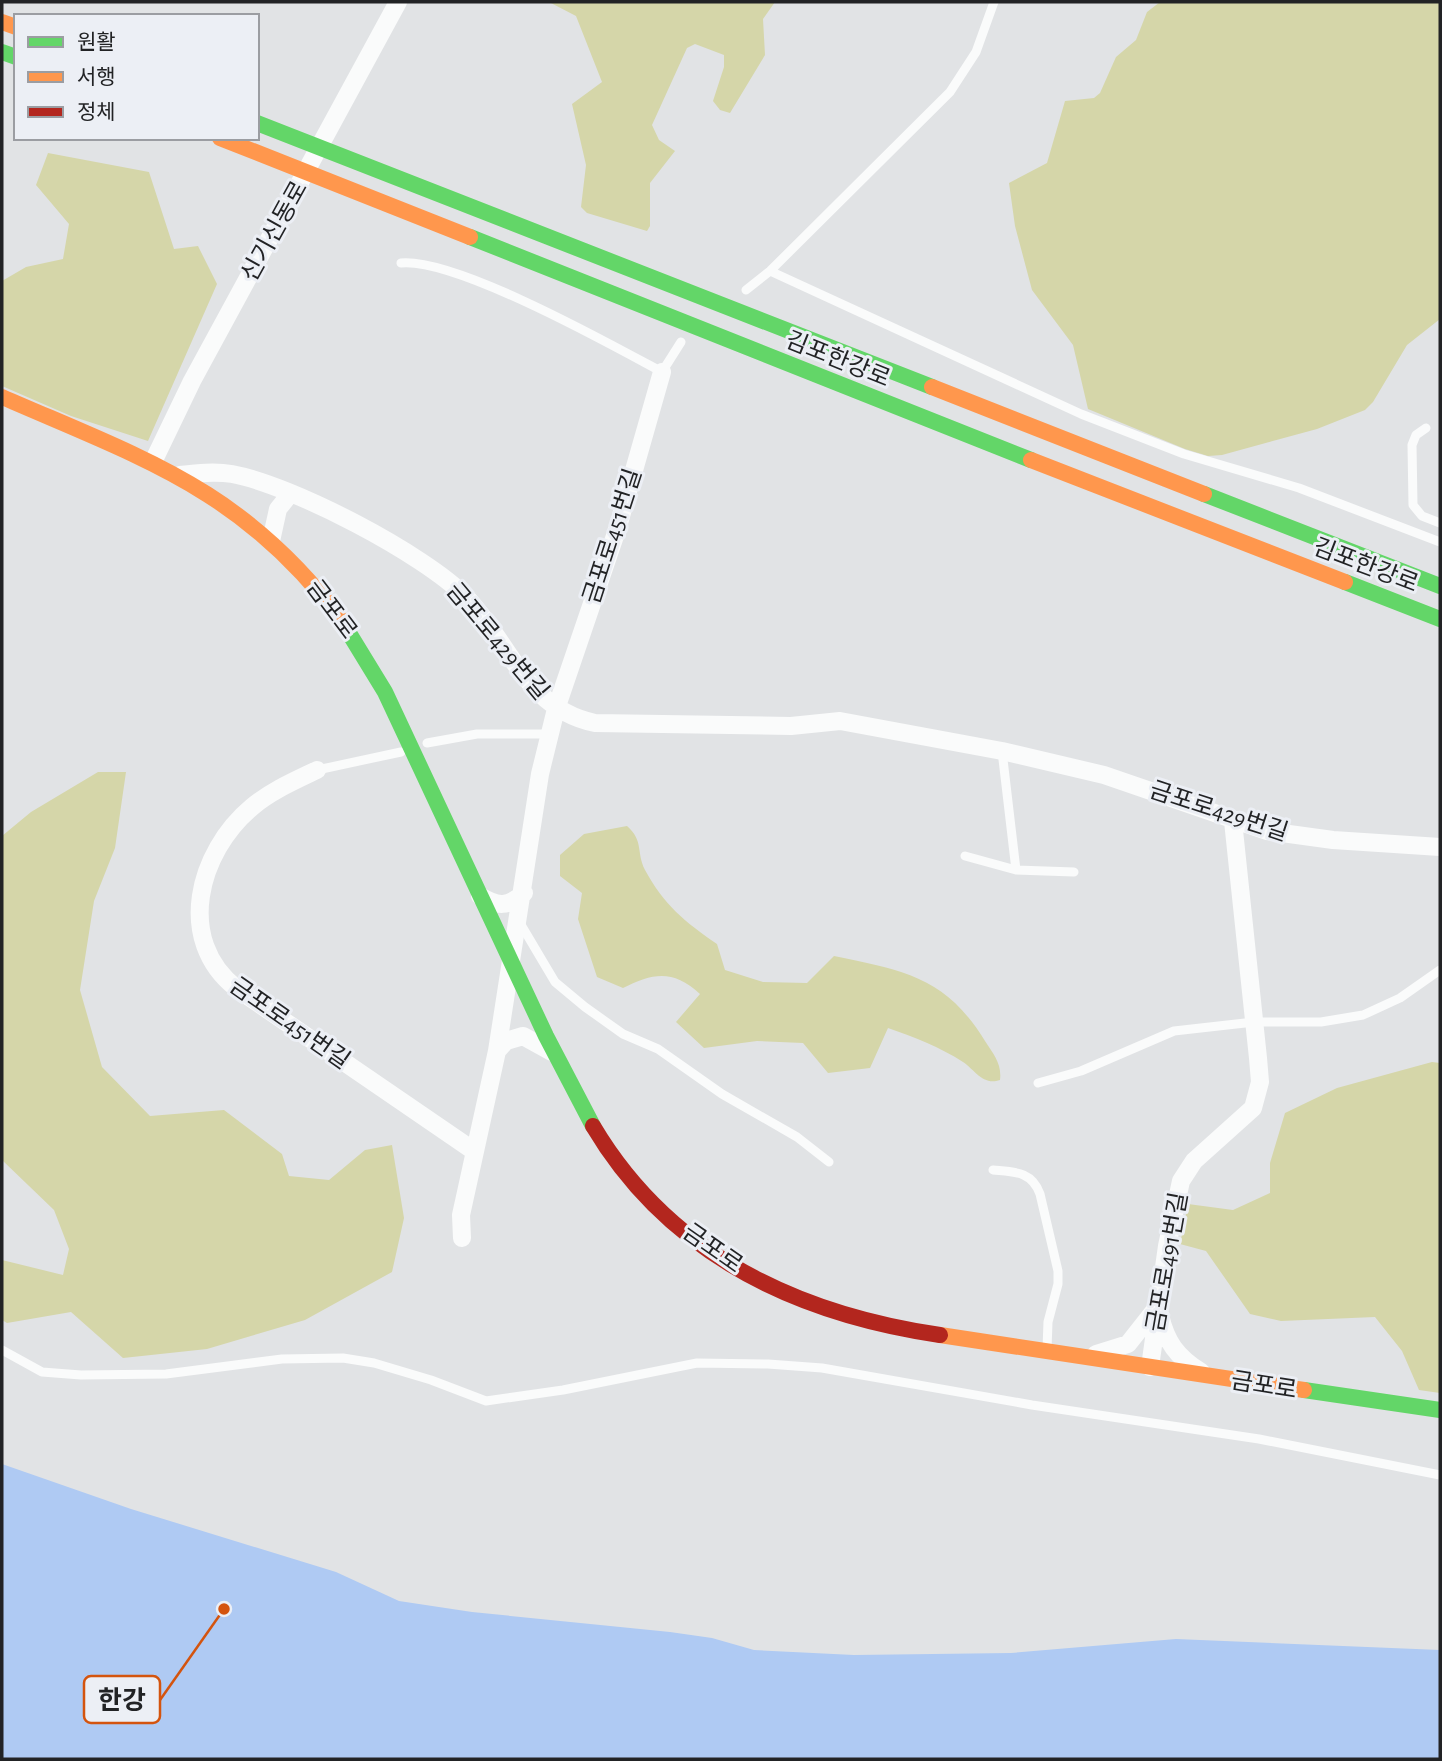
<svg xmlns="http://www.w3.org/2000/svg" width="1442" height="1761" viewBox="0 0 1442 1761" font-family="'Alegreya Sans','Noto Sans KR',sans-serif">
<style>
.green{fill:#d5d6a9}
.water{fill:#afcaf3}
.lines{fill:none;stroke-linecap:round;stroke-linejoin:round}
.lane{stroke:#fafbfb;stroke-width:9}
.street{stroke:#fafbfb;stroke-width:18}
.fast{stroke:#63d668;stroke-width:16}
.slow{stroke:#ff974d;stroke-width:16}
.jam{stroke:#b3261e;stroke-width:16}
.labels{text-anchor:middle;stroke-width:6;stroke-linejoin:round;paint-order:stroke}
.street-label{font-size:24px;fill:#222325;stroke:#eceff5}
.leader{fill:none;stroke:#d4540e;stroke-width:2.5}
.callout-dot{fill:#d4540e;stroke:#eceff5;stroke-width:2.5}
.callout{fill:#eceff5;stroke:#d4540e;stroke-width:2.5}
.callout-label{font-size:26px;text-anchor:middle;font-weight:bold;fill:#222325}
</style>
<rect width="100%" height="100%" fill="#e1e3e5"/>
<path class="green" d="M 549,2 L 775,2 L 763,19 L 765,55 L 730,113 L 720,110 L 713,101 L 724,67 L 724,55 L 695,44 L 687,48 L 652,125 L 659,140 L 675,151 L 650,183 L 650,226 L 647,231 L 587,213 L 581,207 L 586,165 L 572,104 L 602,82 L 576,16 Z
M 1160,2 L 1440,2 L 1440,319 L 1407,345 L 1373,402 L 1365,410 L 1317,429 L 1222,455 L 1208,456 L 1185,449 L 1088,409 L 1073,345 L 1032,290 L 1015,226 L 1009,183 L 1047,163 L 1065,101 L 1094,98 L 1100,93 L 1116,57 L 1136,40 L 1147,12 Z
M 48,153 L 149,172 L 174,249 L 198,246 L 217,284 L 148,441 L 71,416 L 2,386 L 2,281 L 26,267 L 63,259 L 69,224 L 36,185 Z
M 98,772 L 126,772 L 115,848 L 94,901 L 80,990 L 102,1067 L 150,1116 L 224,1110 L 282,1154 L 289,1176 L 329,1180 L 365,1150 L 392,1145 L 404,1218 L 392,1272 L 305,1320 L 207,1349 L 123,1358 L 71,1312 L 7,1323 L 2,1320 L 2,1260 L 63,1275 L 69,1249 L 54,1210 L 2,1160 L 2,836 L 31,812 Z
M 627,826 C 644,841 636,852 645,870 C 664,905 685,922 717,944 L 725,970 L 763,982 L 807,983 L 834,956 C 904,971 945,976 985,1041 C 994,1055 1002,1064 1000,1080 C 983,1086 975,1070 963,1062 C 940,1047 914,1037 888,1028 L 870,1068 L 828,1073 L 803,1043 L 757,1041 L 704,1048 L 676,1022 L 700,994 C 673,969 653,973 623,988 L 597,977 L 578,919 L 582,893 L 560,876 L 560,855 L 584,834 Z
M 1432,1062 L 1440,1063 L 1440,1393 L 1419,1390 L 1402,1351 L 1375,1317 L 1281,1321 L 1250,1314 L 1206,1251 L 1180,1244 L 1188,1204 L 1233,1210 L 1270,1193 L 1270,1163 L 1285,1113 L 1337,1088 Z"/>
<path class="water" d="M 2,1464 L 131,1509 L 336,1572 L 399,1601 L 472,1612 L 670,1632 L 712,1638 L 754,1650 L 854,1655 L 1011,1653 L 1176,1639 L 1440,1650 L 1440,1759 L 2,1759 Z"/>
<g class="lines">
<path class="lane" d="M 401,263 C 456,258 610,344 662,372 L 681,342
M 770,271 L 1081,414 L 1184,454 L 1299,488 L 1440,542
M 746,290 L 770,271 L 950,92 L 976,52 L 994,2
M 1426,428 L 1416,435 L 1412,445 L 1413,505 L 1422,516 L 1440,523
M 427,743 L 477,734 L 550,734
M 317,770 L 401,752
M 965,856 L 1016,870 L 1002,751
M 1016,870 L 1074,872
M 520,923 L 555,982 L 585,1007 L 623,1034 L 658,1049 L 722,1094 L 797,1137 L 829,1162
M 1038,1083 L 1081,1071 L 1174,1031 L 1254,1022 L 1321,1022 L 1363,1015 L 1400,998 L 1440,970
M 993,1170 C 1014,1172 1032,1171 1040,1194 L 1058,1271 L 1058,1284 L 1048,1322 L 1047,1349
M 2,1350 L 42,1372 L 81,1375 L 166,1374 L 282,1359 L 343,1358 L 374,1363 L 431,1380 L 486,1401 L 563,1390 L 697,1363 L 768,1364 L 822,1368 L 1032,1405 L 1259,1439 L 1440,1475"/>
<path class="street" d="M 153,462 L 192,381 L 398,2
M 180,475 C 197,473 215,471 232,474 C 292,485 424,554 466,597 C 510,643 526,709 595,723 L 791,726 L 840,721 L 1002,751 L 1104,775 L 1267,831 L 1333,840 L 1440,847
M 271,541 L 278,509 L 290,494
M 317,770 C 294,781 271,791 252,807 C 198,852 175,940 236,988 L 474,1151
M 480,896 C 498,907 508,907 524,893
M 497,1051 L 506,1041 L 523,1036 L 552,1052
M 462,1238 L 461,1215 L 497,1051 L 540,774 L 556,709 L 617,530 L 662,372
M 1160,1315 C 1166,1342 1177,1357 1201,1372
M 1096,1354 L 1128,1344 L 1154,1311
M 1150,1367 L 1167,1246 L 1181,1181 L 1194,1161 L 1253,1108 L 1260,1082 L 1258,1058 L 1233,821"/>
<path class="fast" d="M 2,52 L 16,57
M 257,123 L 932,387
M 470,237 L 1031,460
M 1204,494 L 1440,586
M 1345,582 L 1440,619
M 341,620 L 385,692 L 546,1036 L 593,1126
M 1304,1390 L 1440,1410"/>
<path class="slow" d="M 2,22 L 16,27
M 220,138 L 470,237
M 932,387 L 1204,494
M 2,397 C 144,459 244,490 341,620
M 1031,460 L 1345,582
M 940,1335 L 1304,1390"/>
<path class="jam" d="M 593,1126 C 669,1254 797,1314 940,1335"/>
</g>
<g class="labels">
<g class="street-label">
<text transform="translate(274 231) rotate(-61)" y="8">신기신동로</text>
<text transform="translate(838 359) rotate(22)" y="8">김포한강로</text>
<text transform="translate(612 536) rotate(-72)" y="8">금포로451번길</text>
<text transform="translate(1366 565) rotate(21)" y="8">김포한강로</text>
<text transform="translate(332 609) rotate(53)" y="8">금포로</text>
<text transform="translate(498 641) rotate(50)" y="8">금포로429번길</text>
<text transform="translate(1219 811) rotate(18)" y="8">금포로429번길</text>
<text transform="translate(290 1023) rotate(35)" y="8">금포로451번길</text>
<text transform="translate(713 1248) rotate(35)" y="8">금포로</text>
<text transform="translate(1167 1262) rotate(-80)" y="8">금포로491번길</text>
<text transform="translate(1264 1385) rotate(9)" y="8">금포로</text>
</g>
</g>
<path class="leader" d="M224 1609L160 1700"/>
<circle class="callout-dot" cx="224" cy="1609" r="7"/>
<rect class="callout" x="84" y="1676" width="76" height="47" rx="7"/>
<g class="callout-label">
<text x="122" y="1709">한강</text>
</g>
<rect width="1442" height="1761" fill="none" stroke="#222325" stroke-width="7"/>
<rect x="14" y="14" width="245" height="126" fill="#eceff5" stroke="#9b9da2" stroke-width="2"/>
<rect x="28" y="37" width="35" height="10" fill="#63d668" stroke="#9b9da2" stroke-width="2"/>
<text x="77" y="49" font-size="21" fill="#222325">원활</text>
<rect x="28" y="72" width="35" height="10" fill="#ff974d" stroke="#9b9da2" stroke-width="2"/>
<text x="77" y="84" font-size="21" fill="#222325">서행</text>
<rect x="28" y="107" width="35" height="10" fill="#b3261e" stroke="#9b9da2" stroke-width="2"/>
<text x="77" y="119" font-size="21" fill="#222325">정체</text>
</svg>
